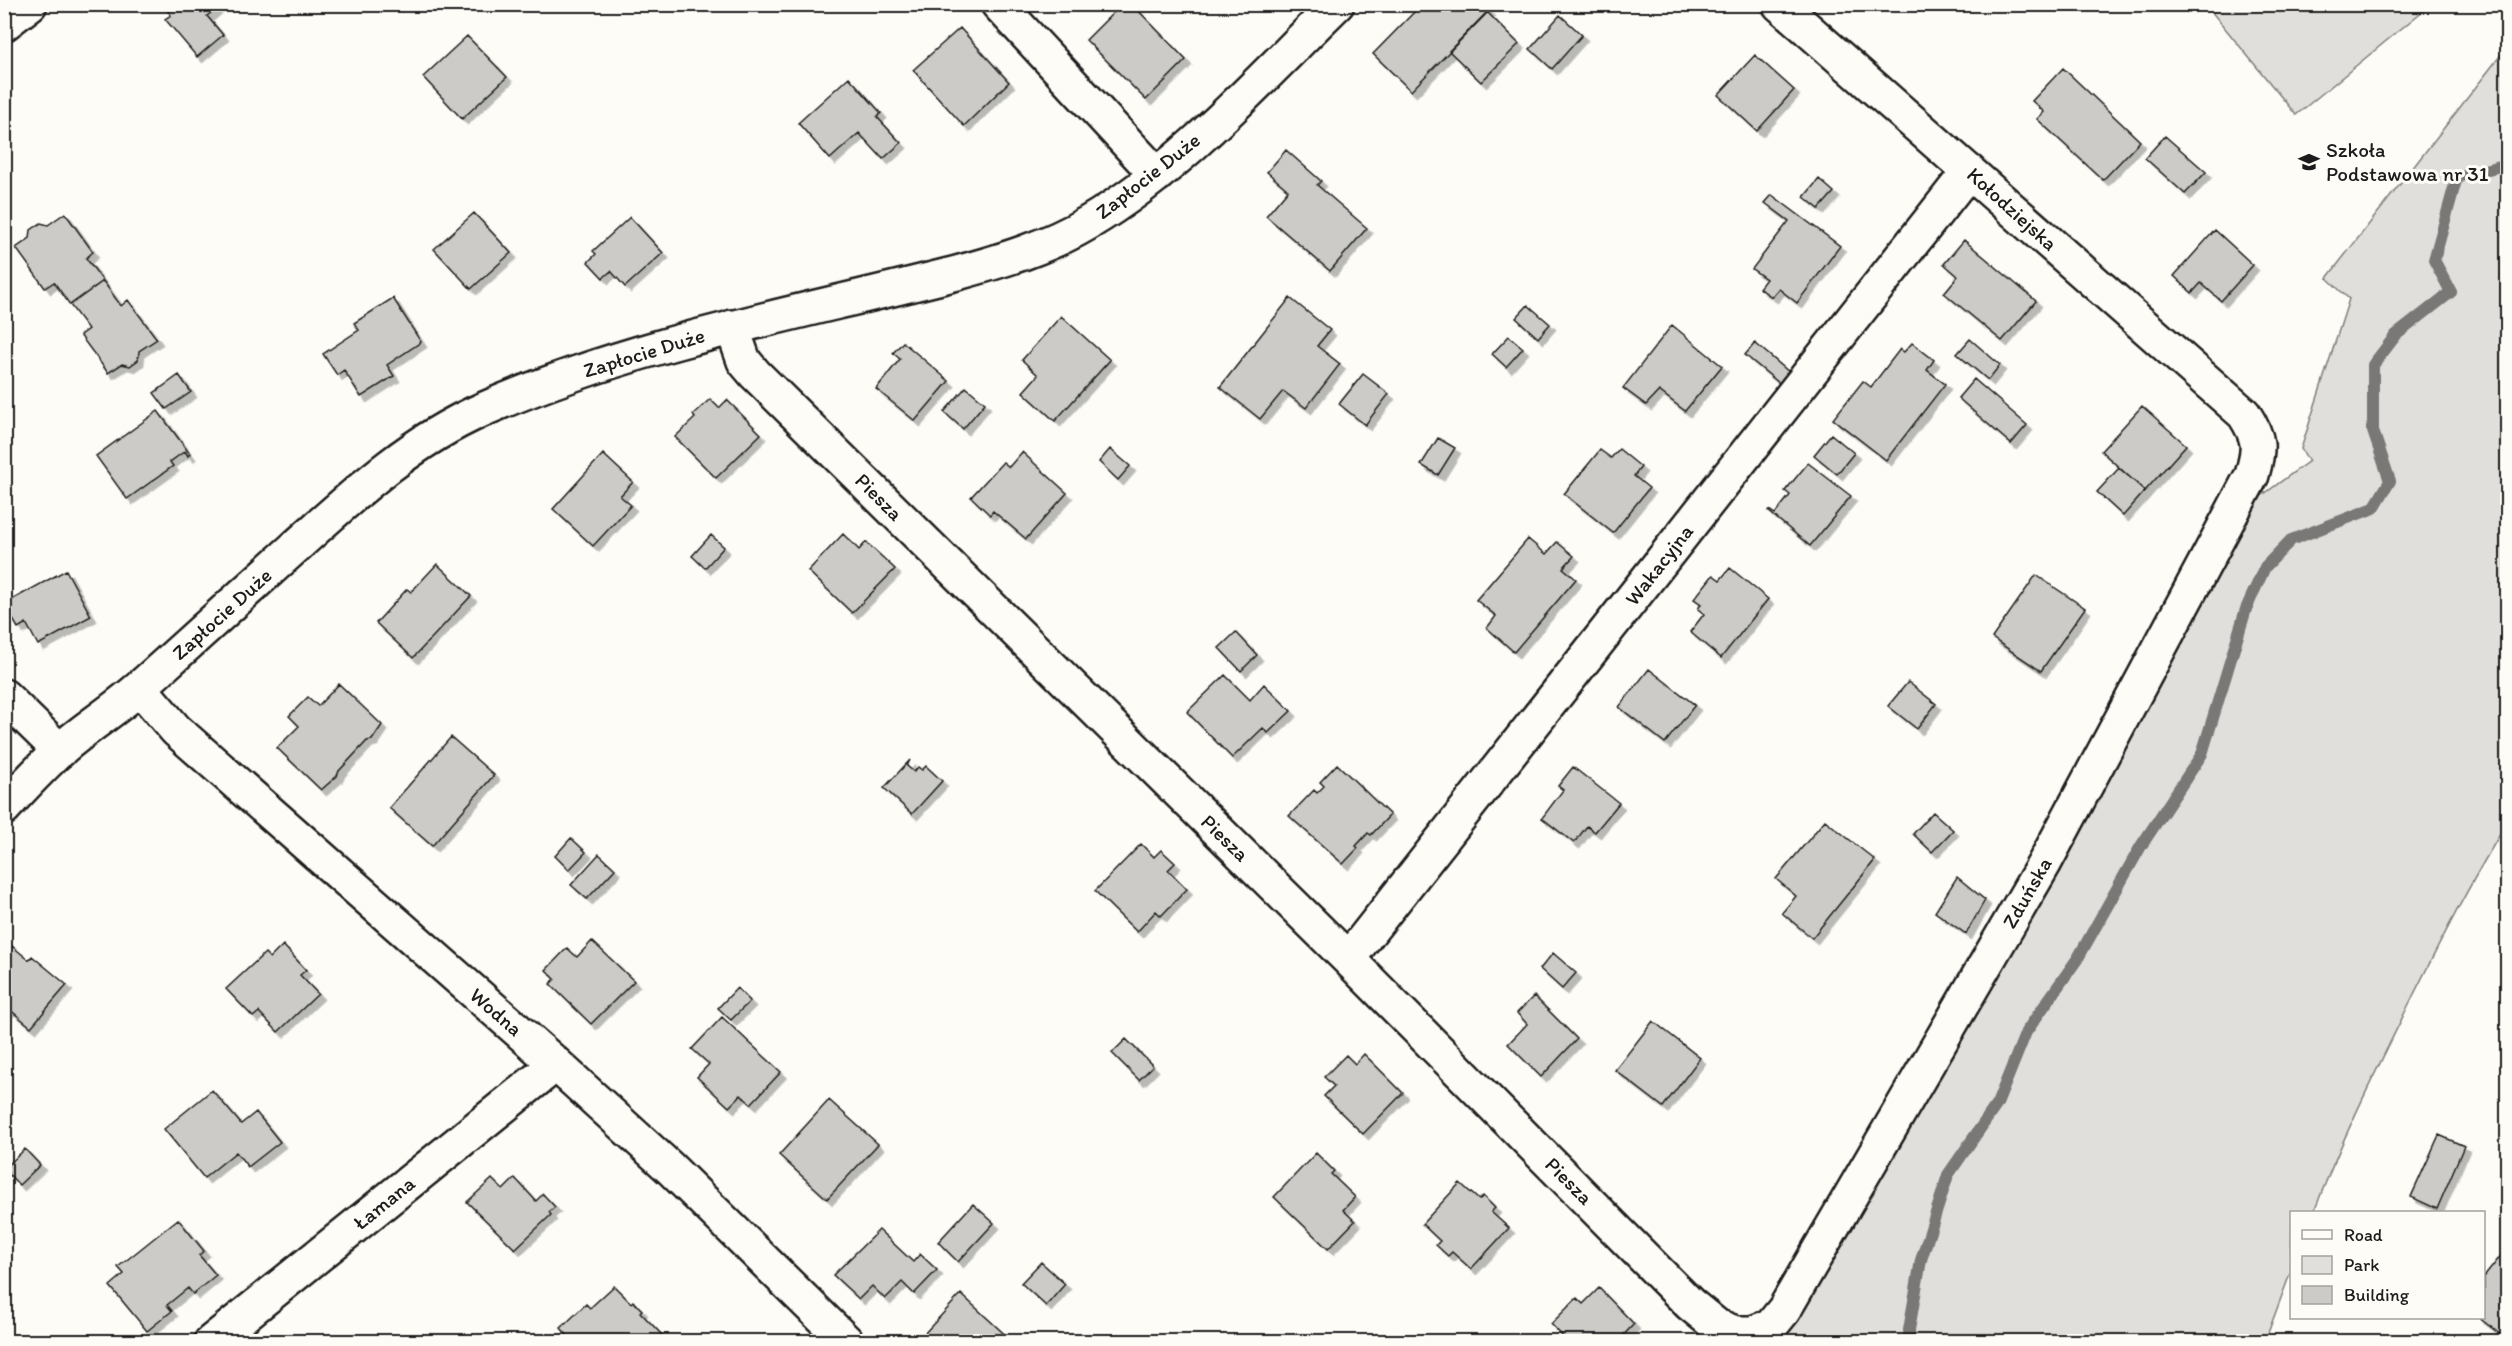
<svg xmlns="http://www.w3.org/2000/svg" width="2512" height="1346" viewBox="0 0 2512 1346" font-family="Itim,sans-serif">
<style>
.green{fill:#e0dfdb;stroke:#7e7e7c;stroke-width:1.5}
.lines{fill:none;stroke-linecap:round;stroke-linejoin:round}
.stream{stroke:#797876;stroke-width:12}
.building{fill:#cccbc8;stroke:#1c1c1c;stroke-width:1.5;filter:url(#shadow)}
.minor-casing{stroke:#1c1c1c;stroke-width:38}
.minor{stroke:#fdfcf7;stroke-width:33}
.labels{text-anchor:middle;stroke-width:6;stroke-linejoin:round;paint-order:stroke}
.poi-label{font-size:21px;fill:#1c1c1c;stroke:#fdfcf7;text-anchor:start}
.street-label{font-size:21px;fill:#1c1c1c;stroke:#fdfcf7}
</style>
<defs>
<filter id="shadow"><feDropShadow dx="5.5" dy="5.5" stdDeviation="0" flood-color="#0004"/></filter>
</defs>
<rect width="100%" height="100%" fill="#fdfcf7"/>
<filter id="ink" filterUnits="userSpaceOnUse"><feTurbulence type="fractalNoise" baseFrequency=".0167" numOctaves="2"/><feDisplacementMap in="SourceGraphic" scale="12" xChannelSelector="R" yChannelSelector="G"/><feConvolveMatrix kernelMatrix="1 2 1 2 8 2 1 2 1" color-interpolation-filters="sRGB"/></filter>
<g filter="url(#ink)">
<path class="green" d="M 2206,5 L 2206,4 L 2430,5 L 2296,115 Z
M 2507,47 L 2507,823 C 2472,879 2443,937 2413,996 C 2378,1067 2342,1138 2314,1212 L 2292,1212 L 2291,1271 L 2265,1341 L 1771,1342 L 2249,505 L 2309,461 L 2301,449 L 2349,299 L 2327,278 Z"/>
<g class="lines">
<path class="stream" d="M 1910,1342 L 1909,1330 L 1921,1260 L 1948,1175 L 1997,1104 L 2026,1032 L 2078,958 L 2141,846 L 2202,754 L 2246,609 L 2265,567 L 2291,540 L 2374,508 L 2390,481 L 2373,431 L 2373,365 L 2396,335 L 2451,292 L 2434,260 L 2457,177 L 2508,164"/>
</g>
<path class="building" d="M 162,4 L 221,4 L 207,16 L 223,35 L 197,57 L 165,19 L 171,15 Z
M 1122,4 L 1132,4 L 1186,60 L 1146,100 L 1086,40 Z
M 1422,4 L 1483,4 L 1489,11 L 1411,91 L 1373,54 Z
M 1487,12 L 1519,44 L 1481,82 L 1449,51 Z
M 1560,15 L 1582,35 L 1552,69 L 1530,49 Z
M 960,28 L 1009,82 L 964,126 L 913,70 Z
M 467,36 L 507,77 L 462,119 L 423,77 Z
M 1755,55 L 1794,90 L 1757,131 L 1718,95 Z
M 2063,68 L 2140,141 L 2103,180 L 2037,119 L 2044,112 L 2032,101 Z
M 849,77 L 881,113 L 877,117 L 901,143 L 883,159 L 859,133 L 830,159 L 798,123 Z
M 2165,136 L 2206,172 L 2185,194 L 2145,158 Z
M 1286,150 L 1321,181 L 1317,185 L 1367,228 L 1330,271 L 1266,216 L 1288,190 L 1267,172 Z
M 1819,179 L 1834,192 L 1819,209 L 1804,197 Z
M 1772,195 L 1840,246 L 1797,303 L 1779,289 L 1772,297 L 1759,288 L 1766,279 L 1752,269 L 1789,221 L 1765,203 Z
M 65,213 L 93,252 L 86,258 L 103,281 L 70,305 L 54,282 L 45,288 L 16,248 L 30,238 L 31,230 L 41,223 L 48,225 Z
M 474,213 L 511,253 L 471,289 L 434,249 Z
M 630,217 L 663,253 L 625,287 L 611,271 L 603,278 L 588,262 L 596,254 L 593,251 Z
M 2215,230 L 2253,265 L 2221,301 L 2201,283 L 2192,293 L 2174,276 Z
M 1964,240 L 2036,301 L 2002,341 L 1944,293 L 1958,276 L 1944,264 Z
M 103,281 L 121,306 L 128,300 L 157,339 L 139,351 L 138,360 L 130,366 L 122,364 L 108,373 L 80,335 L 88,329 L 70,305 Z
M 393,298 L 421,342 L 387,365 L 394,376 L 361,397 L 344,370 L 337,375 L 323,354 L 359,330 L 354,323 Z
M 1290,298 L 1330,330 L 1317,346 L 1340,364 L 1306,408 L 1283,391 L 1260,419 L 1220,387 Z
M 1528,305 L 1550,324 L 1538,338 L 1516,318 Z
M 1061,316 L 1110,360 L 1055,421 L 1023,392 L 1038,375 L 1022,360 Z
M 1672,325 L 1722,366 L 1685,411 L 1659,391 L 1646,405 L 1623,388 Z
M 1509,336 L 1523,348 L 1506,367 L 1492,354 Z
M 1970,339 L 2000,365 L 1988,380 L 1957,354 Z
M 903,342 L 949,381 L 915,421 L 876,389 L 900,359 L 893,353 Z
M 1755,343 L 1789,372 L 1779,383 L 1745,355 Z
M 1912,343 L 1934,360 L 1927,370 L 1945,384 L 1886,460 L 1833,419 L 1863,381 L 1871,387 L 1900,349 L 1904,352 Z
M 1363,374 L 1389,394 L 1365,425 L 1339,404 Z
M 179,375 L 191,392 L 166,409 L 154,393 Z
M 1974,379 L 2027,425 L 2011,444 L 1958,398 Z
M 966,387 L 985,403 L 963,429 L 944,412 Z
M 710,399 L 719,408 L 727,400 L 761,434 L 716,478 L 675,437 L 695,418 L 693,415 Z
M 2142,406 L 2186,445 L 2145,491 L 2101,451 Z
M 158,411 L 190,454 L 188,456 L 185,451 L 170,462 L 173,466 L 127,499 L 96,456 Z
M 1831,434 L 1854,453 L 1837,474 L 1814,455 Z
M 1438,438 L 1455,448 L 1438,475 L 1421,465 Z
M 1110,449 L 1130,466 L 1118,480 L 1099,462 Z
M 1619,449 L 1641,467 L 1634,476 L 1649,488 L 1613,533 L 1564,494 L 1600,450 L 1611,458 Z
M 1022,452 L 1067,493 L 1026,539 L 993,511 L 990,515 L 971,497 L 1003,462 L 1009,467 Z
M 603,454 L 633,482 L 620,496 L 631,505 L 593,546 L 553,509 Z
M 1808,463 L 1851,496 L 1810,546 L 1768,511 L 1769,510 L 1775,514 L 1790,495 L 1785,491 Z
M 2119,468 L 2145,491 L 2123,516 L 2097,492 Z
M 843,534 L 859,550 L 866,542 L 895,569 L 852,613 L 808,571 Z
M 711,535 L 724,547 L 705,568 L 692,556 Z
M 1528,539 L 1546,554 L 1557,542 L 1574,556 L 1563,568 L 1576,579 L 1514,652 L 1487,628 L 1496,616 L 1476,600 Z
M 437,564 L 471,596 L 413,658 L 376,623 L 407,589 L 411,592 Z
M 1730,568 L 1768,599 L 1721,658 L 1690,632 L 1704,614 L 1698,609 L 1701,604 L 1694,599 L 1713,575 L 1720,580 Z
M 66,570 L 91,616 L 38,645 L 26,623 L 18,628 L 4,604 Z
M 2036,575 L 2085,608 L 2041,671 L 1992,638 Z
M 1236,632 L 1257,655 L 1241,671 L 1219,648 Z
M 1649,669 L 1695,705 L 1665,743 L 1619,707 Z
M 1225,675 L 1250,700 L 1264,684 L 1291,711 L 1268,733 L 1263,728 L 1232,758 L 1187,712 Z
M 1908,682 L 1936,704 L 1917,729 L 1888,706 Z
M 339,684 L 382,725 L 372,740 L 367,741 L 339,771 L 337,776 L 321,790 L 277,748 L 299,726 L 289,716 L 308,697 L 318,706 Z
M 451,737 L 494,775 L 432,846 L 389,808 Z
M 910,760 L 907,766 L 914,772 L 918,767 L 922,770 L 926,766 L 942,781 L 912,814 L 884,788 Z
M 1337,764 L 1390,815 L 1371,835 L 1368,833 L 1356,846 L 1358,848 L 1343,864 L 1289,816 L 1314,790 L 1317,793 L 1324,786 L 1320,782 Z
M 1573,767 L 1619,803 L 1595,832 L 1587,826 L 1574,843 L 1542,818 L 1563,790 L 1558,786 Z
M 1933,812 L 1953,830 L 1932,852 L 1913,834 Z
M 1825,820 L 1875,860 L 1812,938 L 1782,913 L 1796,896 L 1776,879 Z
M 571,838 L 586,852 L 569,870 L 555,856 Z
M 1141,844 L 1154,857 L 1161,850 L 1175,863 L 1168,870 L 1187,889 L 1161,916 L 1156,911 L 1137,932 L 1095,891 Z
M 599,854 L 615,869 L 587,899 L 571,885 Z
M 1957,877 L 1985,900 L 1966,934 L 1935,912 Z
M 592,941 L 634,981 L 591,1024 L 550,984 L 555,979 L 546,970 L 567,948 L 577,957 Z
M 283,945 L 306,970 L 300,975 L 318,994 L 278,1032 L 259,1012 L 253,1017 L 226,989 L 265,953 L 270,958 Z
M 12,946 L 29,960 L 32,956 L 67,985 L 31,1027 L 9,1009 L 4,1014 L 4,956 Z
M 1553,953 L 1576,973 L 1562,989 L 1540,969 Z
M 737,988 L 750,1001 L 731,1020 L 718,1008 Z
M 1534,996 L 1577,1039 L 1541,1077 L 1508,1044 L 1527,1024 L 1517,1013 Z
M 722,1017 L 781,1072 L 751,1104 L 741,1095 L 729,1107 L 697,1077 L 709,1064 L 692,1049 Z
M 1653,1021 L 1700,1058 L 1663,1107 L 1615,1070 Z
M 1126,1039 L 1153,1066 L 1139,1080 L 1112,1053 Z
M 1364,1054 L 1403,1093 L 1363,1134 L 1324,1096 L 1334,1086 L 1324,1077 L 1346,1055 L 1355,1064 Z
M 212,1090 L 241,1124 L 256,1112 L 280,1142 L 248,1167 L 236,1152 L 204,1178 L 164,1129 Z
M 829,1100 L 878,1144 L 827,1199 L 779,1155 Z
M 2439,1135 L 2464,1146 L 2437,1209 L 2411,1197 Z
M 25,1149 L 40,1165 L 19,1185 L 4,1169 Z
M 1316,1153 L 1334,1171 L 1331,1174 L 1355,1197 L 1343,1210 L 1355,1221 L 1328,1249 L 1274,1197 Z
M 515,1178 L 536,1201 L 543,1194 L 555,1207 L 549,1212 L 551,1215 L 515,1249 L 467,1202 L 492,1179 L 503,1190 Z
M 1460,1183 L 1479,1200 L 1483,1196 L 1495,1208 L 1491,1212 L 1509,1228 L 1471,1269 L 1452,1252 L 1448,1256 L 1436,1245 L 1440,1241 L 1422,1224 Z
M 973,1204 L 994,1223 L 958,1262 L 938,1242 Z
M 178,1219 L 204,1251 L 199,1255 L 216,1275 L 193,1294 L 188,1288 L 167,1305 L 172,1311 L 147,1331 L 110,1286 L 124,1274 L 118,1267 Z
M 879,1230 L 913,1262 L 920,1254 L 937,1270 L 914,1294 L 902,1282 L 885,1299 L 872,1286 L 859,1299 L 833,1275 Z
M 2508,1247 L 2508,1340 L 2479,1318 L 2484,1318 L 2484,1277 Z
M 1041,1262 L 1065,1284 L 1046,1306 L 1021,1283 Z
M 614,1286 L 631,1303 L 633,1301 L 642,1310 L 640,1312 L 662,1335 L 655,1342 L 573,1342 L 561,1328 L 586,1304 L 590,1308 Z
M 1599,1288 L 1634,1324 L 1617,1342 L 1568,1342 L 1551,1324 L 1577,1298 L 1583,1304 Z
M 961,1294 L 1013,1342 L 929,1342 L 923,1335 Z"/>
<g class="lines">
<defs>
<path id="minor" d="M 998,4 L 1157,175
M 4,24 L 30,4
M 732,327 L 744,361 L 755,374 L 1348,959 L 1690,1304 L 1717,1326 L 1735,1333 L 1752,1333 L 1771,1326 L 1784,1310 L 2044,864 L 2252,475 C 2260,447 2260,439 2244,414 L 1779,4
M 140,688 L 176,730 L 556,1064 L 670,1168 L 847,1342
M 4,696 L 60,751
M 4,808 C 22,788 40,769 59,751 C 87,726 120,707 147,681 C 196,637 245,593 293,549 C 352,496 409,442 482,410 C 633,343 797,314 957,273 C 1001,261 1048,247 1088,223 C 1182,167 1259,80 1337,4
M 1348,959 L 1969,171
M 211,1342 L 556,1064"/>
</defs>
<use href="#minor" class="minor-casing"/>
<use href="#minor" class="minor"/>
</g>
</g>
<defs>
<symbol id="school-bare" viewBox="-9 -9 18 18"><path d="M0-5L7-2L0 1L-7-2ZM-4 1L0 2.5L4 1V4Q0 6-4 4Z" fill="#1c1c1c" stroke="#fdfcf7" stroke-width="2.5" paint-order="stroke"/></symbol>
</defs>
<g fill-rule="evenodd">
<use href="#school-bare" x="2294" y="147" width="30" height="30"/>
</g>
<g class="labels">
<g class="poi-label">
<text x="2326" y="157">Szkoła<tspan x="2326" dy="24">Podstawowa nr 31</tspan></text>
</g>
<g class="street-label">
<text transform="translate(1148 176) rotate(-38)" y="7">Zapłocie Duże</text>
<text transform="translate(2012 209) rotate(42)" y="7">Kołodziejska</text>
<text transform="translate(644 353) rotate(-17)" y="7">Zapłocie Duże</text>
<text transform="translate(879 497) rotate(45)" y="7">Piesza</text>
<text transform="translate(1659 565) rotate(-52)" y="7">Wakacyjna</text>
<text transform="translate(222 614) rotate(-42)" y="7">Zapłocie Duże</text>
<text transform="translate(1225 838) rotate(44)" y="7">Piesza</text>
<text transform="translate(2027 893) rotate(-60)" y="7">Zduńska</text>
<text transform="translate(496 1012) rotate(41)" y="7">Wodna</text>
<text transform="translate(1569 1181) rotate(45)" y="7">Piesza</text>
<text transform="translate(384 1203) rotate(-39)" y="7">Łamana</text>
</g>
</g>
<rect width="2512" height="1346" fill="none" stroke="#fdfcf7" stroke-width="24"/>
<rect x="12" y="12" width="2488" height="1322" fill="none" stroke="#1c1c1c" stroke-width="2" filter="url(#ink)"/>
<rect x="2290" y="1211" width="195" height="108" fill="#fdfcf7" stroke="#a3a29f" stroke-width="1.5"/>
<rect x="2302" y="1230" width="30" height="9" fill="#fdfcf7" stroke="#a3a29f" stroke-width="1.5"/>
<text x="2344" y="1241" font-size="18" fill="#1c1c1c">Road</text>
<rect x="2302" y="1256" width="30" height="18" fill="#e0dfdb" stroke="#a3a29f" stroke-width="1.5"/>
<text x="2344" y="1271" font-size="18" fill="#1c1c1c">Park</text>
<rect x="2302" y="1286" width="30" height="18" fill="#cccbc8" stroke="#a3a29f" stroke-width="1.5"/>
<text x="2344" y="1301" font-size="18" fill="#1c1c1c">Building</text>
</svg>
